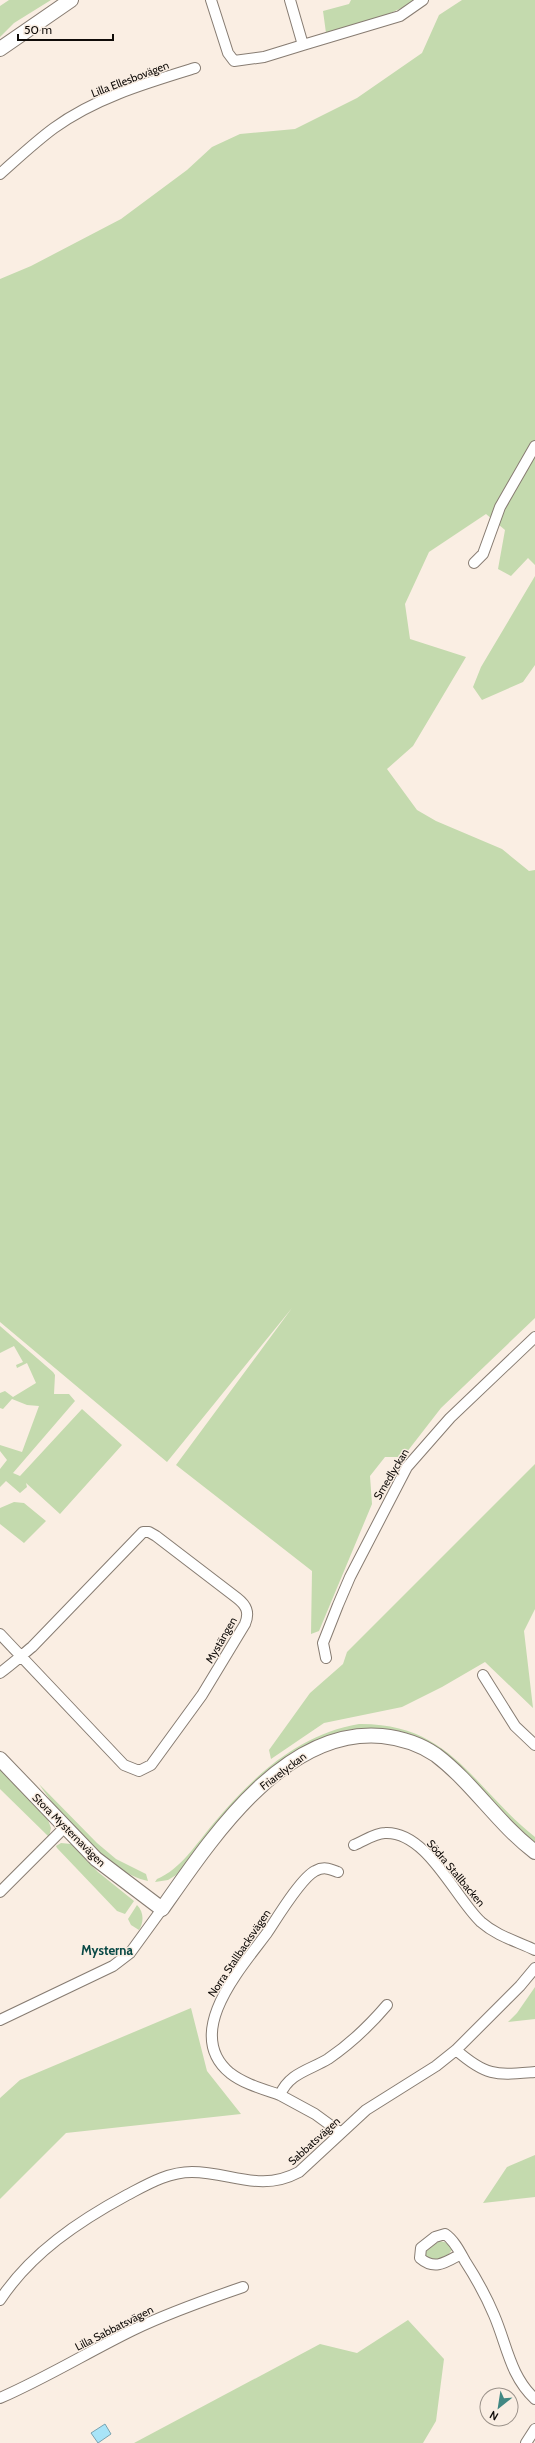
<svg xmlns="http://www.w3.org/2000/svg" width="535" height="2443" viewBox="0 0 535 2443" font-family="Cabin,sans-serif">
<style>
.green{fill:#c4daae}
.water{fill:#a8e4f8;stroke:#7aa3b0}
.lines{fill:none;stroke-linecap:round;stroke-linejoin:round}
.street-casing{stroke:#877c72;stroke-width:12}
.secondary-casing{stroke:#877c72;stroke-width:16}
.street{stroke:#fff;stroke-width:10}
.secondary{stroke:#fff;stroke-width:14}
.labels{text-anchor:middle;stroke-width:3;stroke-linejoin:round;paint-order:stroke}
.street-label{font-size:11px;fill:#0f0b08;stroke:#faeee3}
.quarter-label{font-size:13px;font-weight:bold;fill:#094946;stroke:#faeee3}
</style>
<rect width="100%" height="100%" fill="#faeee3"/>
<path class="green" d="M 9,0 L 51,0 L 14,23 L 0,37 L 0,6 Z
M 351,0 L 419,0 L 384,16 L 326,33 L 323,11 L 349,4 Z
M 462,0 L 535,0 L 535,565 L 528,558 L 511,576 L 498,569 L 505,530 L 486,514 L 429,552 L 405,604 L 410,639 L 466,657 L 413,746 L 387,769 L 417,810 L 436,821 L 502,849 L 529,871 L 535,870 L 535,1318 L 441,1408 L 403,1457 L 385,1457 L 370,1476 L 372,1504 L 319,1631 L 311,1634 L 312,1571 L 176,1465 L 292,1308 L 167,1462 L 0,1322 L 0,279 L 31,266 L 121,219 L 187,170 L 212,147 L 240,134 L 295,129 L 357,98 L 422,53 L 439,15 Z
M 535,576 L 535,665 L 523,682 L 482,700 L 473,687 L 481,667 Z
M 0,1326 L 53,1372 L 55,1375 L 54,1394 L 69,1394 L 75,1401 L 13,1473 L 20,1476 L 82,1409 L 122,1445 L 60,1514 L 26,1483 L 27,1487 L 20,1493 L 6,1481 L 0,1487 L 0,1469 L 7,1460 L 0,1451 L 0,1445 L 22,1452 L 39,1406 L 27,1405 L 12,1399 L 3,1409 L 0,1408 L 0,1393 L 5,1391 L 13,1397 L 36,1383 L 27,1363 L 17,1368 L 16,1365 L 23,1362 L 14,1346 L 0,1353 Z
M 535,1464 L 535,1609 L 524,1631 L 533,1708 L 485,1662 L 442,1687 L 402,1707 L 324,1723 L 271,1759 L 269,1750 L 310,1693 L 343,1664 L 347,1652 Z
M 14,1502 L 24,1503 L 46,1521 L 24,1543 L 0,1524 L 0,1508 Z
M 359,1724 C 451,1723 472,1787 535,1837 L 535,1844 C 503,1817 478,1780 445,1753 C 407,1723 355,1721 313,1742 L 181,1872 L 168,1880 L 155,1882 L 157,1879 C 181,1869 196,1844 213,1824 C 251,1778 298,1734 359,1724 Z
M 0,1769 L 48,1820 L 51,1828 L 49,1837 L 0,1789 Z
M 39,1784 L 97,1843 L 116,1859 L 146,1874 L 148,1881 C 109,1873 60,1816 39,1784 Z
M 61,1843 L 71,1844 L 98,1872 L 134,1901 L 125,1914 L 117,1911 L 57,1848 L 56,1846 Z
M 137,1905 C 144,1912 144,1922 139,1930 L 131,1925 L 128,1919 Z
M 535,1987 L 535,2019 L 508,2022 L 517,2013 Z
M 191,2008 L 207,2071 L 241,2114 L 66,2133 L 0,2199 L 0,2098 L 20,2080 Z
M 535,2155 L 535,2197 L 483,2203 L 507,2167 Z
M 439,2241 L 449,2243 L 452,2250 L 447,2256 L 435,2261 L 425,2257 L 424,2253 Z
M 408,2320 L 444,2359 L 436,2421 L 423,2443 L 134,2443 L 320,2344 L 357,2353 Z"/>
<path class="water" d="M 105,2424 L 111,2434 L 98,2443 L 91,2433 Z"/>
<g class="lines">
<defs>
<path id="street" d="M 211,0 L 228,53 L 234,61 L 264,57 L 303,45
M 290,0 L 303,45 L 400,16 L 423,0
M 0,174 C 17,159 35,142 54,128 C 95,98 146,83 195,68
M 474,563 L 483,554 L 500,507 L 535,446
M 0,1634 L 124,1765 L 139,1771 L 151,1765 L 202,1695 L 245,1624 C 250,1612 246,1605 237,1598 L 156,1536 L 149,1532 L 143,1532 L 32,1647 C 21,1656 11,1665 0,1673
M 326,1658 L 323,1643 L 338,1605 L 350,1577 L 407,1467 L 450,1418 L 535,1337
M 483,1675 L 515,1726 L 535,1745
M 354,1845 C 364,1841 375,1833 385,1833 C 427,1831 455,1898 481,1922 C 497,1936 516,1941 535,1950
M 0,1892 L 65,1827
M 0,2020 L 113,1966 L 130,1953 L 162,1909
M 456,2050 C 487,2077 496,2075 535,2072
M 280,2095 C 263,2089 244,2084 230,2073 C 182,2033 241,1968 267,1933 C 277,1918 301,1878 315,1871 C 324,1866 330,1869 338,1872
M 341,2133 L 315,2114 L 280,2095 C 289,2073 310,2070 328,2059 C 350,2044 370,2025 387,2005
M 461,2254 C 446,2262 435,2271 420,2258 L 421,2248 L 435,2237 L 445,2234 C 454,2240 460,2252 465,2261 C 476,2278 486,2296 494,2315 C 507,2345 510,2376 535,2399
M 0,2300 C 31,2253 79,2221 127,2195 C 148,2184 168,2172 192,2172 C 231,2172 260,2193 299,2172 L 366,2110 L 436,2066 L 456,2050 L 520,1986 L 535,1968
M 0,2398 C 46,2378 88,2352 133,2330 C 168,2313 205,2300 243,2287
M 526,2443 L 535,2429"/>
<path id="secondary" d="M 0,49 L 71,0
M 0,1759 L 96,1859 L 162,1909 C 211,1839 284,1727 382,1736 C 401,1738 420,1744 436,1755 C 473,1783 498,1824 535,1852"/>
</defs>
<use href="#street" class="street-casing"/>
<use href="#secondary" class="secondary-casing"/>
<use href="#street" class="street"/>
<use href="#secondary" class="secondary"/>
</g>
<g class="labels">
<g class="street-label">
<text transform="translate(130 79) rotate(-21)" y="4">Lilla Ellesbovägen</text>
<text transform="translate(391 1474) rotate(-59)" y="4">Smedlyckan</text>
<text transform="translate(221 1640) rotate(-60)" y="4">Mystängen</text>
<text transform="translate(283 1771) rotate(-37)" y="4">Friarelyckan</text>
<text transform="translate(69 1830) rotate(45)" y="4">Stora Mysternavägen</text>
<text transform="translate(456 1873) rotate(50)" y="4">Södra Stallbacken</text>
<text transform="translate(239 1953) rotate(-56)" y="4">Norra Stallbacksvägen</text>
<text transform="translate(314 2141) rotate(-42)" y="4">Sabbatsvägen</text>
<text transform="translate(114 2328) rotate(-27)" y="4">Lilla Sabbatsvägen</text>
</g>
<g class="quarter-label">
<text x="107" y="1955">Mysterna</text>
</g>
</g>
<g transform="translate(499 2407) rotate(210)"><circle r="19" fill="#faeee3" stroke="#9c938b"/>
<path d="M0-3L7 15L0 10L-7 15Z" fill="#418883"/>
<text y="-6" font-size="11" font-weight="bold" text-anchor="middle" fill="#0f0b08">N</text>
</g>
<path d="M18 34v6h95v-6" fill="none" stroke="#0f0b08" stroke-width="2"/>
<text x="24" y="34" font-size="12" fill="#0f0b08" stroke="#faeee3" stroke-width="3" paint-order="stroke">50 m</text>
</svg>
